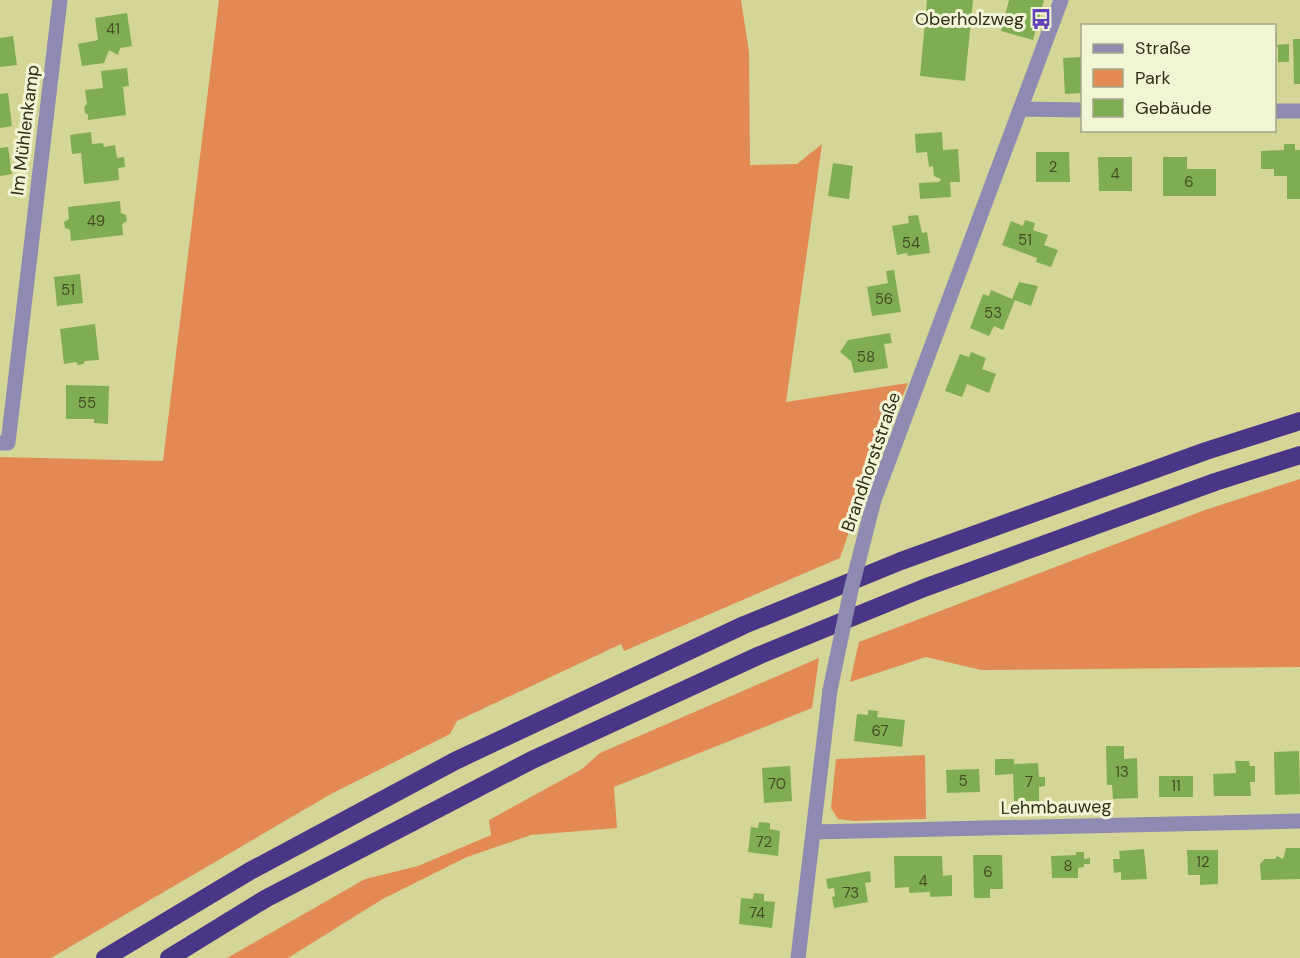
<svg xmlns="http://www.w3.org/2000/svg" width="1300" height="958" viewBox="0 0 1300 958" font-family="'DM Sans',sans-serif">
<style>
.green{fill:#e38a54}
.building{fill:#81ad52}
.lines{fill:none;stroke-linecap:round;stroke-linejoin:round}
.minor{stroke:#8f8ab2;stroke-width:15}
.highway{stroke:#4a3687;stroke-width:18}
.minor-bridge{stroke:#8f8ab2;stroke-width:15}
.labels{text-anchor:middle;stroke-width:6;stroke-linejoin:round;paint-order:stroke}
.number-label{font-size:15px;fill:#434e24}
.poi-label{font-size:18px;fill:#2e2f15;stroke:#f2f5d5;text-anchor:end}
.street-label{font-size:18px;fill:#2e2f15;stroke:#f2f5d5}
</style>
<rect width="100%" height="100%" fill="#d3d696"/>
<path class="green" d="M 219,0 L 741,0 L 749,52 L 750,165 L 797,164 L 822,144 L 786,402 L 908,383 L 862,494 L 840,558 L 624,651 L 621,644 L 457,721 L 450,734 L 331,794 L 51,958 L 0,958 L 0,457 L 163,461 Z
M 1300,479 L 1300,667 L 981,670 L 926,657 L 850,682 L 859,642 L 1205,510 Z
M 819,658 L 812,708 L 614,787 L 617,828 L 531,835 L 467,857 L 381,900 L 288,958 L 227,958 L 365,879 L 418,866 L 491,835 L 489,820 L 582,769 L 600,753 Z
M 925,755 L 926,819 L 854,821 L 838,819 L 831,808 L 836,759 Z"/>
<path class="building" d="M 927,0 L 973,0 L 965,81 L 920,76 Z
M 1009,0 L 1044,0 L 1033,40 L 1001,31 Z
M 127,13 L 132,46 L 120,48 L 118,55 L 109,50 L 104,63 L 82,66 L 78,44 L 98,40 L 95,18 Z
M 1274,32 L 1277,32 L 1277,45 L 1289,44 L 1289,62 L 1278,62 L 1278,47 L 1274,47 Z
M 13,36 L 17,65 L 0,67 L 0,38 Z
M 1293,39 L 1300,39 L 1300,84 L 1294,84 Z
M 1082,57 L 1082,93 L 1065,94 L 1063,58 Z
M 127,68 L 129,86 L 123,87 L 126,115 L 88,120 L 88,115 L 85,113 L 84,107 L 87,104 L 85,90 L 103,88 L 101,71 Z
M 8,93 L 12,126 L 0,128 L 0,94 Z
M 91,132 L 92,144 L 103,143 L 104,147 L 115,145 L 117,158 L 124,157 L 125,167 L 118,168 L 119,180 L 84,184 L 81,153 L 72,154 L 70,135 Z
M 942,132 L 943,150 L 958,149 L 960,182 L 950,182 L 951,197 L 920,199 L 919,183 L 939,182 L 941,179 L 934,176 L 933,166 L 929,167 L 927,152 L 916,153 L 915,134 Z
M 1284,144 L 1295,144 L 1295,150 L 1300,150 L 1300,199 L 1287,199 L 1287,176 L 1274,176 L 1274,169 L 1261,169 L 1261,151 L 1284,150 Z
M 8,147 L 12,174 L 0,176 L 0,148 Z
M 1036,152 L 1069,152 L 1070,182 L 1036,182 Z
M 1098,157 L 1132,157 L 1132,191 L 1099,191 Z
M 1163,157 L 1187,157 L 1187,169 L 1216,169 L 1216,196 L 1163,196 Z
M 833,163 L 853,166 L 849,199 L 828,196 Z
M 120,201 L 121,213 L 126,215 L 127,221 L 122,224 L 123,235 L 71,241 L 70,230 L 65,228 L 64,222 L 69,219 L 68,207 Z
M 918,215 L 922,233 L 927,232 L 930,253 L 908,256 L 907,253 L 897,255 L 892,226 L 909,223 L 908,216 Z
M 1025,220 L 1035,223 L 1033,230 L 1048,235 L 1044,245 L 1058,250 L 1051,267 L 1036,262 L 1037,258 L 1002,245 L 1011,221 L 1023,226 Z
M 894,270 L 901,312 L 872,316 L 867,287 L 888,283 L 886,271 Z
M 80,274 L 83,303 L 57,306 L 54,277 Z
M 1019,282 L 1038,286 L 1031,306 L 1015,300 L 1003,330 L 994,326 L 989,336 L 970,328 L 983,294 L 989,296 L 991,290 L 1012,299 Z
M 95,324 L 99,360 L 85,361 L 83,364 L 78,365 L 76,362 L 64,364 L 60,329 Z
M 890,333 L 892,343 L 884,344 L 888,368 L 854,373 L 851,361 L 840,352 L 848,340 Z
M 971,352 L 986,358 L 982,369 L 996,374 L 989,393 L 967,384 L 962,397 L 945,391 L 960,354 L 969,357 Z
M 66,385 L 109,386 L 108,424 L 94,423 L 94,419 L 66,419 Z
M 868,710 L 878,711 L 877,717 L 905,720 L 902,747 L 854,741 L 857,714 L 868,715 Z
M 1106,746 L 1124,746 L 1124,759 L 1137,758 L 1138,798 L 1113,799 L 1112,785 L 1107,785 Z
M 1299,751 L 1300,794 L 1275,795 L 1274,752 Z
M 995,759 L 1014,759 L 1014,764 L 1038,763 L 1039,777 L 1045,777 L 1045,786 L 1039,787 L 1039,801 L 1014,801 L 1013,774 L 995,775 Z
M 1235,761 L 1249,761 L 1250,766 L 1255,766 L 1255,782 L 1250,782 L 1251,796 L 1214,796 L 1213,774 L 1236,773 Z
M 790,766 L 792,801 L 764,803 L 762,768 Z
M 979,769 L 980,792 L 947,793 L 946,770 Z
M 1159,776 L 1193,776 L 1193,797 L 1159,797 Z
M 759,822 L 770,823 L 770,829 L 780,831 L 778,856 L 748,852 L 751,827 L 758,828 Z
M 1286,848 L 1300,848 L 1300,879 L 1261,880 L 1260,864 L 1265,859 L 1275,859 L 1277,856 L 1283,859 Z
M 1144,849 L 1147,879 L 1121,880 L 1121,872 L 1114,873 L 1113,859 L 1120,859 L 1119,851 Z
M 1187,850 L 1218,850 L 1218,884 L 1200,885 L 1200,875 L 1188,875 Z
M 1076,852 L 1084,852 L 1084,859 L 1090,858 L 1090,864 L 1084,864 L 1084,867 L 1078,868 L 1078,878 L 1052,878 L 1051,856 L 1076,855 Z
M 973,855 L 1002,855 L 1003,889 L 990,889 L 990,898 L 974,898 Z
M 894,856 L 942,856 L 943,876 L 952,875 L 952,896 L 930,897 L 930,892 L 909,893 L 909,887 L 895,888 Z
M 870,871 L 871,882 L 865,883 L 868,902 L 834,908 L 832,897 L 835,896 L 834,888 L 828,889 L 826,879 Z
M 754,893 L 764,894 L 764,901 L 775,902 L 772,928 L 739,924 L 741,898 L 753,899 Z"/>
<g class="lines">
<path class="minor" d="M 1022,109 L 1082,110
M 1274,111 L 1300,111
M 0,443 L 8,443 L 60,0
M 874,500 L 1061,0
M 813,832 L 1300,821
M 798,958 L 830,690"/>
<path class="highway" d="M 105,958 L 250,871 L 455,761 L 744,625 L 901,561 L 1206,451 L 1300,421
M 169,958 L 265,899 L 532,760 L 760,655 L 924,588 L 1215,482 L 1300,455"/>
<path class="minor-bridge" d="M 830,690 L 851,590 L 874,500"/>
</g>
<defs>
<symbol id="bus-bare" viewBox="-9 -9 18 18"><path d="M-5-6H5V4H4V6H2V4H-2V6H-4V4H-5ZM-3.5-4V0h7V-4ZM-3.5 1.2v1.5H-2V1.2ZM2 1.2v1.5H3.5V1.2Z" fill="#6140b9" stroke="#f2f5d5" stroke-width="2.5" paint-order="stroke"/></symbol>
</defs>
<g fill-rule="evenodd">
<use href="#bus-bare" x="1026" y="4" width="30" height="30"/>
</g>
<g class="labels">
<g class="number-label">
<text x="113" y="34">41</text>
<text x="1053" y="172">2</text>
<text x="1115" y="179">4</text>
<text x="1189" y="187">6</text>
<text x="96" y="226">49</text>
<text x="1025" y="245">51</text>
<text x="911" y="248">54</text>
<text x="68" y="295">51</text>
<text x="884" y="304">56</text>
<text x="993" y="318">53</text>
<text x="866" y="362">58</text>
<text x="87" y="408">55</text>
<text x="880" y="736">67</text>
<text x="1122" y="777">13</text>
<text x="963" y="786">5</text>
<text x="1029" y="787">7</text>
<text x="777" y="789">70</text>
<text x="1176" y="791">11</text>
<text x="764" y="847">72</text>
<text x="1203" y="867">12</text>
<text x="1068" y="871">8</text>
<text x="988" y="877">6</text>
<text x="923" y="886">4</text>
<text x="851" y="898">73</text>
<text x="757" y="918">74</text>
</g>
<g class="poi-label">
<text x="1024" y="25">Oberholzweg</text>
</g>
<g class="street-label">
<text transform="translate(25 130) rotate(-83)" y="6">Im Mühlenkamp</text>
<text transform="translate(871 462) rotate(-71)" y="6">Brandhorststraße</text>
<text transform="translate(1056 807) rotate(-1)" y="6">Lehmbauweg</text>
</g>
</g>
<rect x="1081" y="24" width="195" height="108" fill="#f2f5d5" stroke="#a4a688" stroke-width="1.5"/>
<rect x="1093" y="44" width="30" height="9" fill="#8f8ab2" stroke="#a4a688" stroke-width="1.5"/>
<text x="1135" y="54" font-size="18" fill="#2e2f15">Straße</text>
<rect x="1093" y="69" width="30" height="18" fill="#e38a54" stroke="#a4a688" stroke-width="1.5"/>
<text x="1135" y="84" font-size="18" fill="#2e2f15">Park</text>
<rect x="1093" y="99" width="30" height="18" fill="#81ad52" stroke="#a4a688" stroke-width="1.5"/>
<text x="1135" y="114" font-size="18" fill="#2e2f15">Gebäude</text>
</svg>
